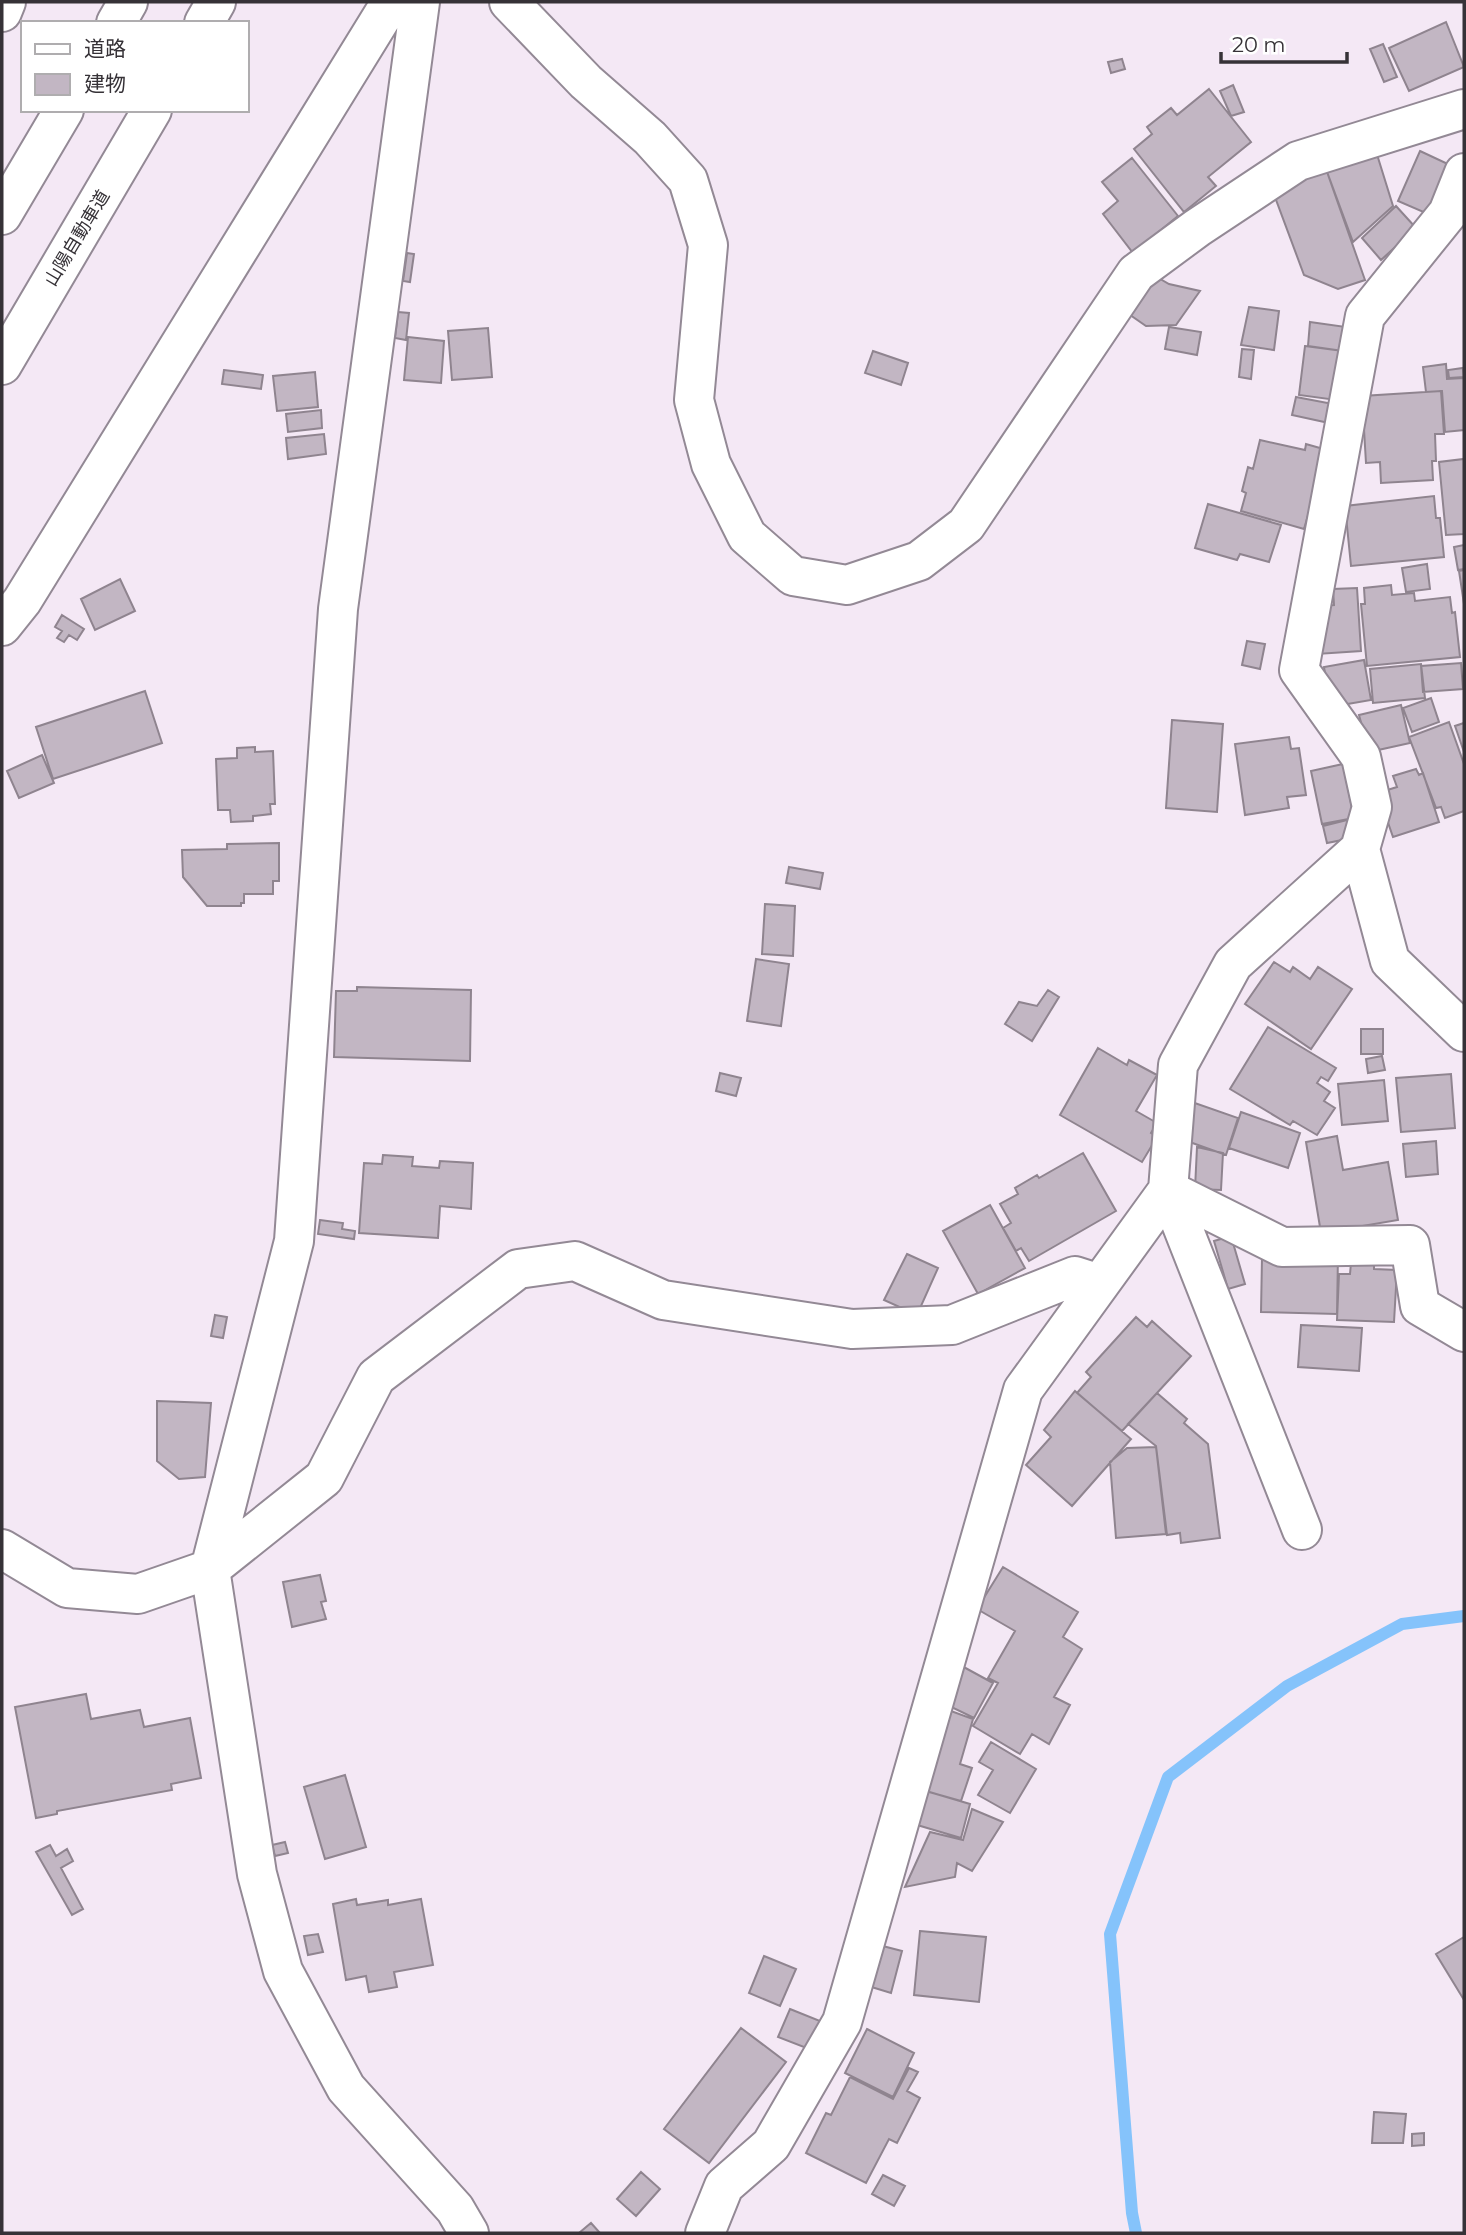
<svg xmlns="http://www.w3.org/2000/svg" width="1466" height="2235" viewBox="0 0 1466 2235" font-family="Montserrat,'Noto Sans JP',sans-serif">
<style>
.lines{fill:none;stroke-linecap:round;stroke-linejoin:round}
.stream{stroke:#85c3fb;stroke-width:12}
.building{fill:#c2b6c3;stroke:#8f848f;stroke-width:2}
.minor-casing{stroke:#938995;stroke-width:42}
.highway-casing{stroke:#938995;stroke-width:42}
.minor{stroke:#fff;stroke-width:38}
.highway{stroke:#fff;stroke-width:38}
.labels{text-anchor:middle;stroke-width:7;stroke-linejoin:round;paint-order:stroke}
.street-label{font-size:18px;fill:#363237;stroke:#fff}
</style>
<rect width="100%" height="100%" fill="#f4e8f5"/>
<g class="lines">
<path class="stream" d="M 1136,2233 L 1132,2213 L 1110,1934 L 1168,1777 L 1287,1686 L 1402,1624 L 1464,1616"/>
</g>
<path class="building" d="M 1446,22 L 1464,67 L 1409,91 L 1389,48 Z
M 1383,44 L 1397,77 L 1384,82 L 1370,49 Z
M 1122,59 L 1125,69 L 1111,73 L 1108,62 Z
M 1233,85 L 1244,112 L 1231,116 L 1220,91 Z
M 1209,89 L 1251,142 L 1208,177 L 1216,186 L 1184,212 L 1134,149 L 1152,134 L 1147,127 L 1171,108 L 1177,115 Z
M 1375,148 L 1393,206 L 1353,242 L 1326,169 Z
M 1420,151 L 1450,165 L 1428,214 L 1398,201 Z
M 1132,158 L 1178,216 L 1133,253 L 1103,214 L 1118,201 L 1102,182 Z
M 1326,169 L 1365,280 L 1338,289 L 1304,275 L 1272,189 Z
M 1396,206 L 1416,228 L 1381,260 L 1362,238 Z
M 407,253 L 414,254 L 410,282 L 403,281 Z
M 1150,273 L 1169,284 L 1200,291 L 1176,325 L 1146,326 L 1123,310 Z
M 1249,307 L 1279,311 L 1274,350 L 1241,345 Z
M 398,312 L 409,313 L 406,340 L 395,338 Z
M 1310,322 L 1346,327 L 1343,351 L 1308,346 Z
M 1169,327 L 1201,332 L 1197,355 L 1165,349 Z
M 488,328 L 492,377 L 452,380 L 448,331 Z
M 408,337 L 444,341 L 441,383 L 404,380 Z
M 1305,346 L 1343,351 L 1336,400 L 1299,395 Z
M 1242,349 L 1254,350 L 1251,379 L 1239,377 Z
M 873,351 L 908,363 L 901,385 L 865,373 Z
M 1446,364 L 1447,379 L 1464,378 L 1464,430 L 1445,432 L 1442,391 L 1426,392 L 1423,367 Z
M 1463,368 L 1464,377 L 1449,378 L 1448,370 Z
M 224,370 L 263,375 L 261,389 L 222,384 Z
M 315,372 L 318,407 L 277,411 L 273,376 Z
M 1441,391 L 1444,434 L 1435,434 L 1436,461 L 1432,461 L 1433,480 L 1381,483 L 1380,462 L 1366,463 L 1362,396 Z
M 1296,397 L 1333,404 L 1329,423 L 1292,415 Z
M 321,410 L 322,428 L 288,432 L 286,414 Z
M 324,434 L 326,454 L 288,459 L 286,438 Z
M 1260,440 L 1305,450 L 1306,444 L 1327,450 L 1304,529 L 1241,511 L 1246,493 L 1242,491 L 1248,467 L 1253,469 Z
M 1464,459 L 1464,534 L 1446,535 L 1439,462 Z
M 1434,496 L 1436,518 L 1440,518 L 1444,557 L 1351,566 L 1345,506 Z
M 1208,504 L 1281,525 L 1269,562 L 1240,554 L 1237,560 L 1195,548 Z
M 1464,545 L 1464,569 L 1458,570 L 1454,547 Z
M 1427,564 L 1430,589 L 1406,592 L 1402,568 Z
M 1464,570 L 1464,604 L 1459,571 Z
M 120,579 L 135,611 L 95,630 L 81,599 Z
M 1391,585 L 1392,595 L 1414,593 L 1415,601 L 1450,597 L 1452,613 L 1455,612 L 1460,657 L 1367,666 L 1361,604 L 1365,604 L 1364,588 Z
M 1357,588 L 1361,651 L 1317,654 L 1321,606 L 1334,605 L 1333,589 Z
M 62,615 L 84,629 L 77,640 L 69,635 L 64,642 L 57,638 L 62,631 L 55,627 Z
M 1247,641 L 1265,644 L 1260,669 L 1242,665 Z
M 1364,660 L 1371,700 L 1330,707 L 1324,667 Z
M 1461,663 L 1463,689 L 1423,692 L 1421,666 Z
M 1421,664 L 1425,698 L 1373,703 L 1370,669 Z
M 145,691 L 162,743 L 53,779 L 36,727 Z
M 1431,698 L 1439,722 L 1412,732 L 1403,708 Z
M 1401,705 L 1410,743 L 1369,752 L 1359,715 Z
M 1172,720 L 1223,724 L 1217,812 L 1166,808 Z
M 1449,722 L 1464,764 L 1464,811 L 1445,818 L 1441,807 L 1436,808 L 1409,737 Z
M 1464,723 L 1464,752 L 1455,726 Z
M 1289,737 L 1291,749 L 1299,748 L 1306,795 L 1287,797 L 1289,808 L 1245,815 L 1235,744 Z
M 255,747 L 255,752 L 273,751 L 275,804 L 270,804 L 271,814 L 253,816 L 253,821 L 231,822 L 230,810 L 218,810 L 216,759 L 237,758 L 237,748 Z
M 42,755 L 54,783 L 19,798 L 7,771 Z
M 1343,764 L 1354,818 L 1322,824 L 1311,771 Z
M 1416,769 L 1419,775 L 1423,773 L 1439,822 L 1393,837 L 1383,808 L 1384,791 L 1397,787 L 1393,776 Z
M 1351,819 L 1342,840 L 1327,843 L 1323,826 Z
M 279,843 L 279,881 L 273,881 L 273,894 L 244,894 L 244,903 L 241,903 L 241,906 L 207,906 L 183,877 L 182,850 L 227,849 L 227,844 Z
M 789,867 L 823,873 L 820,889 L 786,883 Z
M 765,904 L 795,906 L 793,956 L 762,954 Z
M 756,959 L 789,964 L 781,1026 L 747,1021 Z
M 1274,962 L 1290,972 L 1293,967 L 1310,979 L 1318,967 L 1352,989 L 1311,1049 L 1245,1004 Z
M 357,987 L 471,990 L 470,1061 L 334,1057 L 336,991 L 357,991 Z
M 1048,990 L 1059,997 L 1032,1041 L 1005,1024 L 1019,1002 L 1037,1006 Z
M 1268,1027 L 1336,1068 L 1328,1081 L 1321,1077 L 1317,1083 L 1330,1092 L 1324,1101 L 1335,1108 L 1317,1135 L 1293,1121 L 1290,1125 L 1230,1089 Z
M 1361,1029 L 1383,1029 L 1383,1054 L 1361,1054 Z
M 1098,1048 L 1127,1065 L 1129,1060 L 1157,1075 L 1136,1111 L 1157,1123 L 1151,1133 L 1157,1137 L 1142,1162 L 1060,1115 Z
M 1382,1056 L 1385,1070 L 1368,1073 L 1366,1059 Z
M 720,1073 L 741,1078 L 736,1096 L 716,1091 Z
M 1451,1074 L 1455,1128 L 1401,1132 L 1396,1078 Z
M 1384,1080 L 1388,1121 L 1342,1125 L 1338,1084 Z
M 1189,1101 L 1238,1118 L 1226,1155 L 1184,1140 Z
M 1241,1112 L 1300,1133 L 1288,1168 L 1229,1148 Z
M 1337,1136 L 1343,1170 L 1388,1162 L 1398,1220 L 1321,1233 L 1306,1142 Z
M 1436,1141 L 1438,1174 L 1406,1177 L 1403,1144 Z
M 1197,1147 L 1223,1153 L 1221,1190 L 1195,1189 Z
M 1083,1153 L 1116,1211 L 1029,1261 L 1021,1248 L 1016,1251 L 1003,1228 L 1011,1223 L 1000,1204 L 1018,1194 L 1015,1188 L 1037,1175 L 1039,1178 Z
M 383,1155 L 413,1157 L 412,1166 L 439,1168 L 440,1161 L 473,1163 L 471,1209 L 440,1206 L 438,1238 L 359,1233 L 364,1163 L 382,1164 Z
M 990,1205 L 1025,1268 L 978,1294 L 943,1231 Z
M 320,1220 L 343,1223 L 342,1229 L 355,1231 L 354,1239 L 318,1234 Z
M 1231,1236 L 1245,1284 L 1228,1289 L 1214,1241 Z
M 907,1254 L 938,1268 L 917,1315 L 884,1300 Z
M 1338,1255 L 1337,1314 L 1261,1312 L 1262,1258 Z
M 1351,1263 L 1374,1264 L 1374,1269 L 1397,1270 L 1394,1322 L 1337,1320 L 1339,1274 L 1350,1274 Z
M 215,1315 L 227,1317 L 223,1338 L 211,1336 Z
M 1136,1317 L 1147,1327 L 1152,1321 L 1191,1356 L 1122,1431 L 1077,1393 L 1091,1377 L 1086,1372 Z
M 1301,1325 L 1362,1328 L 1359,1371 L 1298,1367 Z
M 1075,1391 L 1131,1439 L 1072,1506 L 1026,1465 L 1051,1437 L 1044,1430 Z
M 1157,1393 L 1187,1419 L 1184,1423 L 1208,1444 L 1220,1538 L 1181,1543 L 1180,1533 L 1167,1535 L 1156,1446 L 1128,1424 Z
M 157,1401 L 211,1403 L 205,1477 L 179,1479 L 157,1461 Z
M 1156,1447 L 1166,1534 L 1116,1538 L 1110,1462 L 1127,1448 Z
M 1003,1567 L 1078,1612 L 1063,1637 L 1082,1649 L 1054,1697 L 1070,1705 L 1049,1744 L 1032,1734 L 1020,1754 L 973,1726 L 998,1683 L 988,1678 L 1015,1631 L 977,1609 Z
M 320,1575 L 326,1601 L 321,1602 L 326,1619 L 292,1627 L 283,1582 Z
M 960,1665 L 993,1683 L 974,1718 L 941,1702 Z
M 86,1694 L 91,1719 L 140,1710 L 144,1727 L 190,1718 L 201,1778 L 171,1784 L 172,1790 L 57,1811 L 57,1814 L 36,1818 L 15,1707 Z
M 940,1707 L 973,1719 L 960,1764 L 972,1768 L 961,1801 L 915,1788 Z
M 991,1742 L 1036,1769 L 1010,1813 L 978,1795 L 993,1770 L 979,1762 Z
M 345,1775 L 366,1847 L 325,1859 L 304,1787 Z
M 916,1788 L 970,1804 L 961,1838 L 907,1822 Z
M 972,1809 L 1003,1822 L 972,1871 L 957,1863 L 955,1877 L 905,1887 L 930,1832 L 963,1840 Z
M 285,1842 L 288,1853 L 275,1856 L 272,1845 Z
M 50,1845 L 56,1856 L 67,1849 L 73,1861 L 61,1868 L 83,1909 L 72,1915 L 36,1852 Z
M 356,1899 L 357,1905 L 388,1900 L 388,1905 L 421,1899 L 433,1965 L 394,1972 L 397,1987 L 369,1992 L 366,1976 L 346,1980 L 333,1904 Z
M 920,1931 L 986,1937 L 979,2002 L 914,1995 Z
M 318,1934 L 323,1952 L 308,1955 L 304,1936 Z
M 1464,1937 L 1464,2000 L 1436,1954 Z
M 875,1944 L 902,1951 L 891,1993 L 865,1985 Z
M 764,1956 L 796,1969 L 780,2006 L 749,1993 Z
M 790,2009 L 820,2021 L 809,2049 L 778,2037 Z
M 741,2028 L 786,2062 L 709,2163 L 664,2129 Z
M 867,2029 L 914,2053 L 893,2097 L 845,2073 Z
M 909,2068 L 918,2072 L 907,2091 L 920,2098 L 897,2143 L 889,2139 L 866,2183 L 806,2153 L 826,2113 L 831,2115 L 850,2077 L 893,2099 Z
M 1374,2112 L 1406,2114 L 1403,2143 L 1372,2143 Z
M 1424,2133 L 1424,2145 L 1412,2146 L 1412,2134 Z
M 641,2172 L 660,2189 L 636,2216 L 617,2199 Z
M 883,2175 L 905,2186 L 894,2206 L 872,2194 Z
M 591,2223 L 600,2233 L 579,2233 Z"/>
<g class="lines">
<defs>
<path id="minor" d="M 420,2 L 338,609 L 294,1241 L 210,1569 L 257,1874 L 283,1971 L 346,2088 L 455,2209 L 469,2233
M 509,2 L 586,82 L 650,138 L 688,180 L 708,245 L 694,400 L 711,464 L 747,536 L 793,576 L 847,585 L 919,561 L 966,525 L 1136,273 L 1197,228 L 1298,161 L 1464,109
M 2,12 L 6,2
M 2,626 L 22,601 L 391,2
M 1360,849 L 1390,961 L 1464,1032
M 1302,1530 L 1168,1190 L 1282,1247 L 1410,1245 L 1420,1306 L 1464,1332
M 2,1549 L 67,1588 L 138,1594 L 210,1569 L 324,1478 L 376,1377 L 518,1269 L 575,1261 L 663,1300 L 852,1329 L 952,1325 L 1075,1276 L 1100,1284
M 705,2233 L 724,2186 L 771,2145 L 842,2022 L 1023,1390 L 1168,1190 L 1178,1065 L 1233,964 L 1360,849 L 1372,807 L 1361,757 L 1299,670 L 1365,316 L 1448,213 L 1464,173"/>
<path id="highway" d="M 116,23 L 128,2
M 204,23 L 216,2
M 2,215 L 64,110
M 2,365 L 152,110"/>
</defs>
<use href="#minor" class="minor-casing"/>
<use href="#highway" class="highway-casing"/>
<use href="#minor" class="minor"/>
<use href="#highway" class="highway"/>
</g>
<g class="labels">
<g class="street-label">
<text transform="translate(77 238) rotate(-59)" y="6">山陽自動車道</text>
</g>
</g>
<rect width="1466" height="2235" fill="none" stroke="#363237" stroke-width="7"/>
<rect x="21" y="21" width="228" height="91" fill="#ffffff" stroke="#afadaf" stroke-width="2"/>
<rect x="35" y="44" width="35" height="10" fill="#ffffff" stroke="#afadaf" stroke-width="2"/>
<text x="84" y="56" font-size="21" fill="#363237">道路</text>
<rect x="35" y="74" width="35" height="21" fill="#c2b6c3" stroke="#afadaf" stroke-width="2"/>
<text x="84" y="91" font-size="21" fill="#363237">建物</text>
<path d="M1221 52v10h126v-10" fill="none" stroke="#363237" stroke-width="3.5"/>
<text x="1232" y="52" font-size="21" fill="#363237" stroke="#ffffff" stroke-width="5" paint-order="stroke">20 m</text>
</svg>
